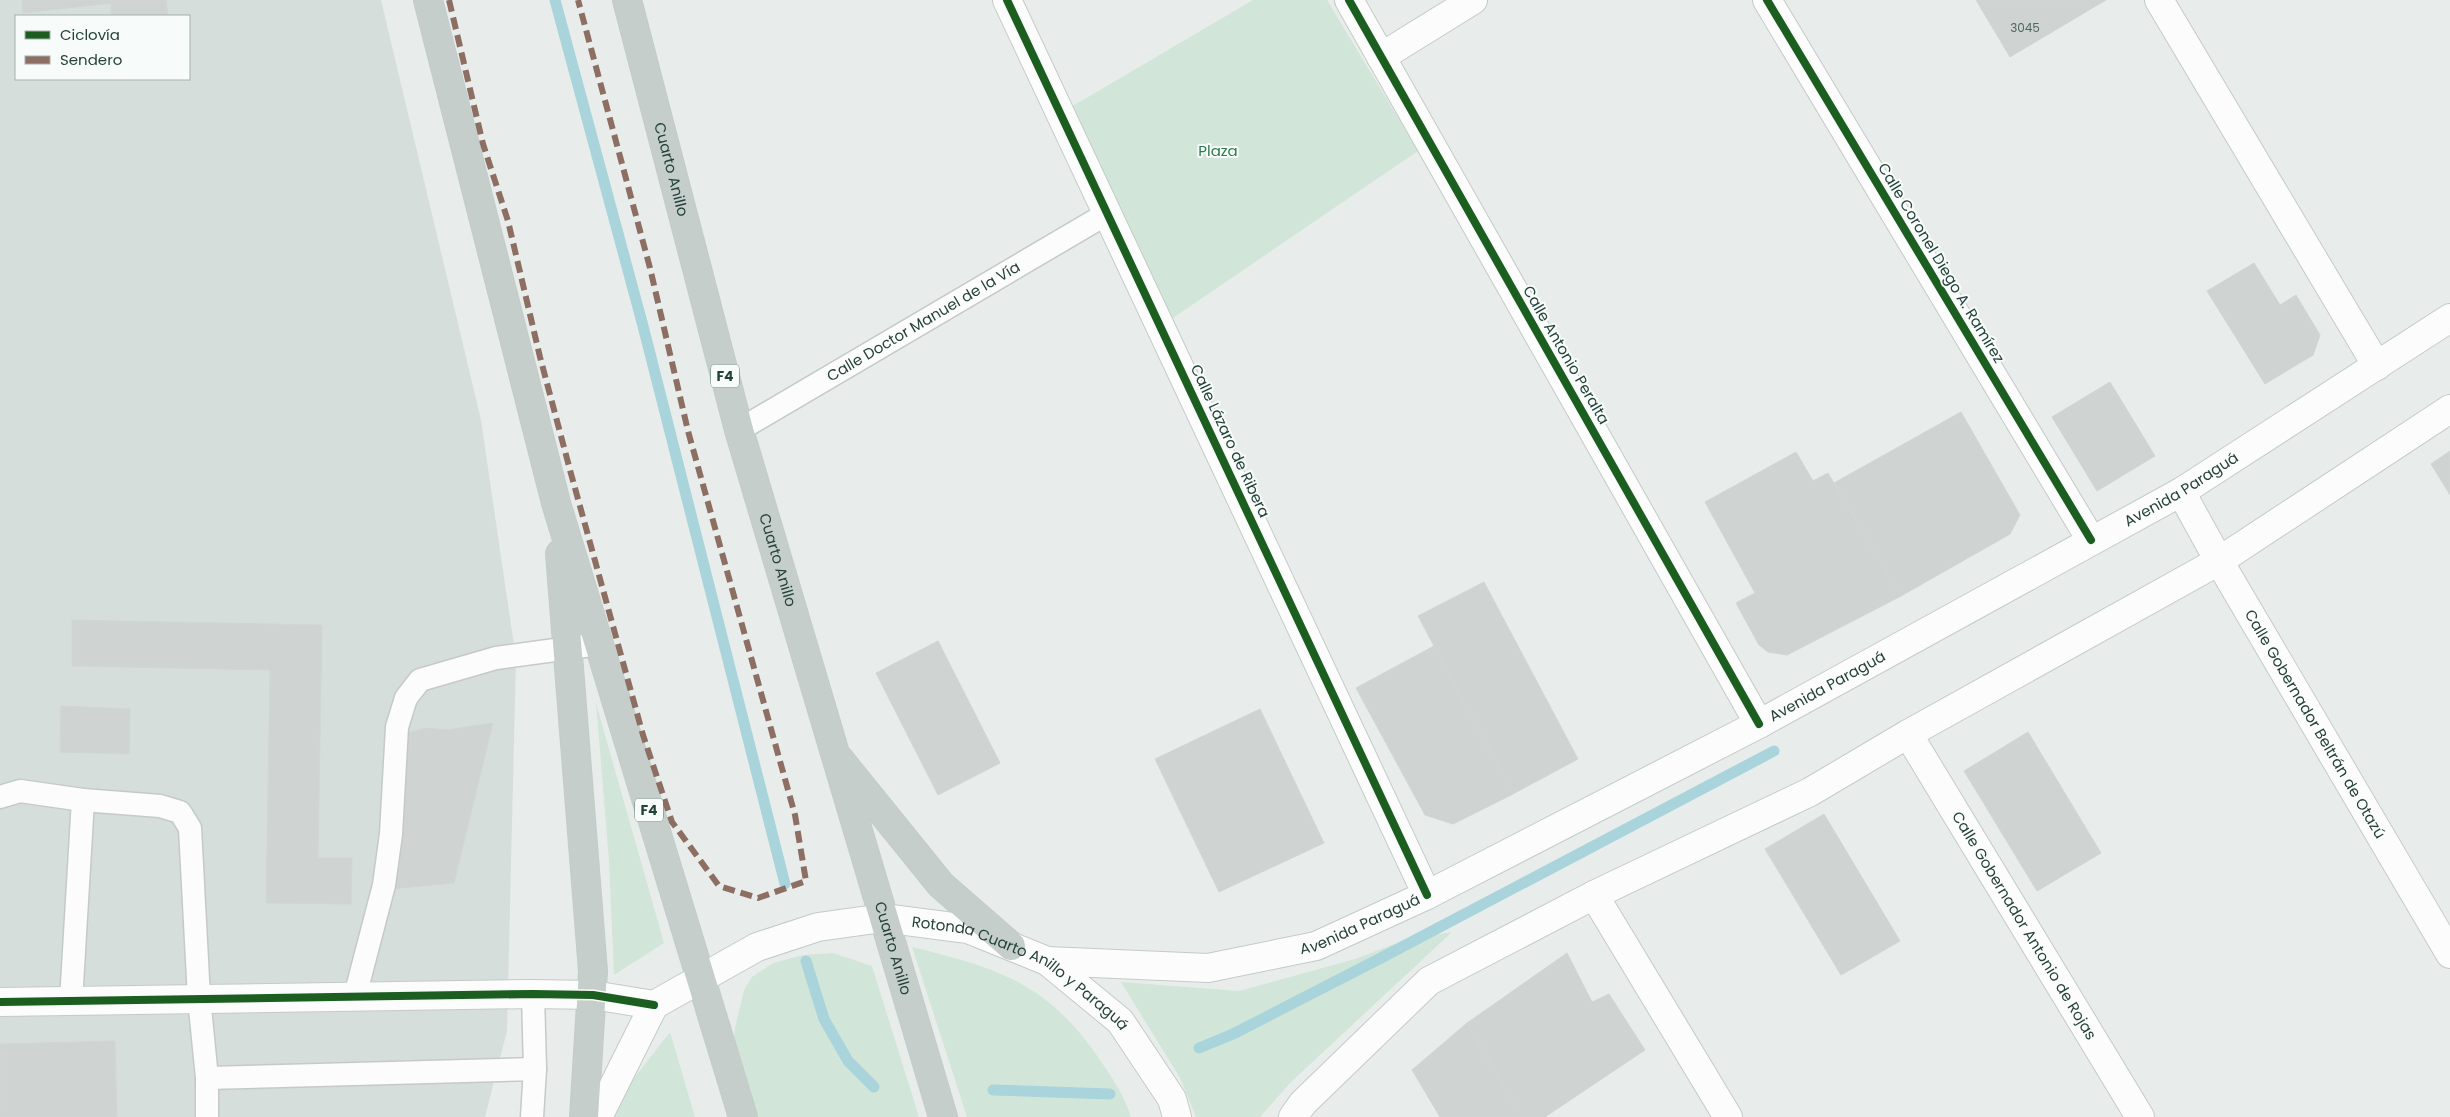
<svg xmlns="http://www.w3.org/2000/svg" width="2450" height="1117" viewBox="0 0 2450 1117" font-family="Poppins,sans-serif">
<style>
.built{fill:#d6dedb;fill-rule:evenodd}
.green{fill:#d1e6d8}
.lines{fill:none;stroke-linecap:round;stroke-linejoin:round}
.stream{stroke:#a9d4db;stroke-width:11}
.building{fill:#cfd4d2;stroke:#d1d6d4}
.service-casing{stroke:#c5cac8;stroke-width:25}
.minor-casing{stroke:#c5cac8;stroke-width:30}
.secondary-casing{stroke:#c3cbc8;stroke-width:30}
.trunk-casing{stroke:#c3ccc9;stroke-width:30}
.service{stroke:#fcfcfc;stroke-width:22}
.minor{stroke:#fcfcfc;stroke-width:28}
.secondary{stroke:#fcfcfc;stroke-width:28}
.trunk{stroke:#c6cecc;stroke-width:28}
.quiet{stroke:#8d6e63;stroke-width:6;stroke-dasharray:12 6;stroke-linecap:butt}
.cycleway-casing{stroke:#f7fbf9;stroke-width:11}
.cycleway{stroke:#1b5e20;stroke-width:8}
.labels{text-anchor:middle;stroke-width:4;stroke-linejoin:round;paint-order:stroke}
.number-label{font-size:12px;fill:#506761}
.shield{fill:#f7fbf9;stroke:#637a73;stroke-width:1}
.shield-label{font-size:14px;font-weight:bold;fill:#24423a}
.park-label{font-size:15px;fill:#2d7a4b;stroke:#f7fbf9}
.street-label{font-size:15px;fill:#24423a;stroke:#f7fbf9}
</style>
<rect width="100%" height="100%" fill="#e8edeb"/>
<path class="built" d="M 0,0 L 381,0 L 481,420 L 516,659 L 507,1031 L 485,1117 L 0,1117 ZM 16,16 L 189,16 L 189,79 L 16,79 Z"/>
<path class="green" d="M 1253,0 L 1327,0 L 1418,151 L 1170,320 L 1071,107 Z
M 596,703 L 664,943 L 614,975 L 609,861 Z
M 1452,932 L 1290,1083 L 1260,1117 L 1196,1117 L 1180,1078 L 1121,982 L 1239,991 L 1355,959 L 1405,940 Z
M 912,947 C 998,968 1048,983 1100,1060 C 1112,1077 1125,1097 1131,1117 L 967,1117 Z
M 833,953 L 872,966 L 919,1117 L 751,1117 L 732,1053 L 735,1028 L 744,990 L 752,977 L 773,963 L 803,955 Z
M 670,1032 L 695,1117 L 614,1117 L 634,1078 Z"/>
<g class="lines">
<path class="stream" d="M 555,0 L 643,326 L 785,884
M 806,961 L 824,1019 L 848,1061 L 874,1087
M 1199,1048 L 1233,1034 L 1381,958 L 1774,751
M 993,1090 L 1110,1094"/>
</g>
<path class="building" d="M 22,0 L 111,0 L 112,3 L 23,13 Z
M 111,0 L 166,0 L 168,16 L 111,16 Z
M 1976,0 L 2106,0 L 2010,57 Z
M 2254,263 L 2280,305 L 2296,295 L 2320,335 L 2313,355 L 2265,384 L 2207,291 Z
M 2110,382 L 2155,456 L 2097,491 L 2052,417 Z
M 1961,412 L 2020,515 L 2010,534 L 1901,596 L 1834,483 Z
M 2450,451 L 2450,495 L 2431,464 Z
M 1796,452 L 1813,481 L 1828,473 L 1901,596 L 1787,655 L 1768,652 L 1759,645 L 1736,603 L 1755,593 L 1705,502 Z
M 1484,582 L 1578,759 L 1513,794 L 1418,616 Z
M 72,620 L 322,625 L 318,858 L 352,858 L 351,904 L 266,903 L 270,670 L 72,666 Z
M 938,641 L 1000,763 L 938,795 L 876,673 Z
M 1434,646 L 1513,794 L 1453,824 L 1425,815 L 1356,688 Z
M 61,706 L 130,709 L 129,754 L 60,752 Z
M 1260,709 L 1324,843 L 1219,892 L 1155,759 Z
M 493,723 L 454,883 L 390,889 L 404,734 L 425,728 L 447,730 Z
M 2028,732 L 2101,853 L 2037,891 L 1964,771 Z
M 1824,814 L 1900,941 L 1841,975 L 1765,849 Z
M 1567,953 L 1592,1002 L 1609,994 L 1645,1050 L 1545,1117 L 1522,1117 L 1467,1023 Z
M 1467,1023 L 1522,1117 L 1440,1117 L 1412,1070 Z
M 115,1041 L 117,1117 L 0,1117 L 0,1044 Z"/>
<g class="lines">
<defs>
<g id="service">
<path id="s1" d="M 739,430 L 1108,213"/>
<path d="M 0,797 L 20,791 L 83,800 L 71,1001"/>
<path d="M 83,800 L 160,806 L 180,812 L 190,828 L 199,998 L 207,1078 L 207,1117"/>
<path d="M 533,994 L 535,1069"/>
<path d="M 355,996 L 384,885 L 391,834 L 397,727 L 406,698 L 420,680 L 496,658 L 599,644"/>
<path d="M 207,1078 L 535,1069 L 532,1117"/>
</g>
<g id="minor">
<path d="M 1007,0 L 1427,895"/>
<path d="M 1349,0 L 1759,724"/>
<path d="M 1767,0 L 2091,540"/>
<path d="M 2159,0 L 2377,366"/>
<path d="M 1381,57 L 1473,0"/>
<path id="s2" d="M 2181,492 L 2219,561 L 2450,954"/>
<path id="s3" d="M 1908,734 L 2140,1117"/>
<path d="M 1594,895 L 1728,1117"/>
<path d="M 0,1002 L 533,994 L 593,995 L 654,1005"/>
</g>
<g id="secondary">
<path id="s4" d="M 1047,961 L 1208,968 L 1316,946 L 1427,895 L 1759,724 L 2181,492 L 2450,318"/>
<path id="s5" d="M 598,1117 L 654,1005 L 757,947 L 818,927 L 883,918 L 968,929 L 1047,961 L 1120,1021 L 1172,1099 L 1177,1117"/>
<path d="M 1293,1117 L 1303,1103 L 1429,981 L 1594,895 L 1810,792 L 1908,734 L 2219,561 L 2450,409"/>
</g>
<g id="trunk">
<path d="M 428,0 L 556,503 L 743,1117"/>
<path id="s6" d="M 627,0 L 739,430 L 943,1117"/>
<path d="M 560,554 L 593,971 L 584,1117"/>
<path d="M 840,760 L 941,885 L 1011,946"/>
</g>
</defs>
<use href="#service" class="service-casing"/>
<use href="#minor" class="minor-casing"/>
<use href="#secondary" class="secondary-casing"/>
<use href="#trunk" class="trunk-casing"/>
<use href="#service" class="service"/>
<use href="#minor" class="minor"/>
<use href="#secondary" class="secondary"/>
<use href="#trunk" class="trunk"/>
<path class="quiet" d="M 449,0 L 483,144 L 508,221 L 540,357 L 570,470 L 643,735 L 672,822 L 719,886 L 758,898 L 806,881 L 795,815 L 688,431 L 650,268 L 578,0"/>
<defs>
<path id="cycleway" d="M 1007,0 L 1427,895
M 1349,0 L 1759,724
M 1767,0 L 2091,540
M 0,1002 L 533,994 L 593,995 L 654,1005"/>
</defs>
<use href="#cycleway" class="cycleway-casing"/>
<use href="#cycleway" class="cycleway"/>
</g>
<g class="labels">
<g class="number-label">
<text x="2025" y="32">3045</text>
</g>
<g class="shield">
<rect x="711" y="364.5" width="28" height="23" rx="4"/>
<rect x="635" y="798.5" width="28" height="23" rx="4"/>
</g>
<g class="shield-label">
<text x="725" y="381">F4</text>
<text x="649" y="815">F4</text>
</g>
<g class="park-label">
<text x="1218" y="156">Plaza</text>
</g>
<g class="street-label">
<text dy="5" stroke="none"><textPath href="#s6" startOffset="175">Cuarto Anillo</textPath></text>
<text transform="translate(1941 263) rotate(59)" y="5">Calle Coronel Diego A. Ramírez</text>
<text dy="5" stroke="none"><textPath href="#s1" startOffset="214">Calle Doctor Manuel de la Vía</textPath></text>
<text transform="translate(1566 355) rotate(60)" y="5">Calle Antonio Peralta</text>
<text transform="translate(1230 441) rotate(65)" y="5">Calle Lázaro de Ribera</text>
<text dy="5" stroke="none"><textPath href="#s4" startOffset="1250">Avenida Paraguá</textPath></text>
<text dy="5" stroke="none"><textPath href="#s6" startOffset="580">Cuarto Anillo</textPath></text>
<text dy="5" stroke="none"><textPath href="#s4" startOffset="845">Avenida Paraguá</textPath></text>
<text dy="5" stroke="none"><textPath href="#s2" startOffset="268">Calle Gobernador Beltrán de Otazú</textPath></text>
<text dy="5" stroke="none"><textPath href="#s4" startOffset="320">Avenida Paraguá</textPath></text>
<text dy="5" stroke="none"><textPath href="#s3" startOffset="224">Calle Gobernador Antonio de Rojas</textPath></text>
<text dy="5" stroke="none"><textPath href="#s6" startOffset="985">Cuarto Anillo</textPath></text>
<text dy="5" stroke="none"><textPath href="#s5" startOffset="525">Rotonda Cuarto Anillo y Paraguá</textPath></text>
</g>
</g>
<rect x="15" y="15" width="175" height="65" fill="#f7fbf9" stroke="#a3b1ad"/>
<rect x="25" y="31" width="25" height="8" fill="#1b5e20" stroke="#a3b1ad"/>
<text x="60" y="40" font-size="15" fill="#24423a">Ciclovía</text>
<rect x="25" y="56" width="25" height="8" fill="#8d6e63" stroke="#a3b1ad"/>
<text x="60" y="65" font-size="15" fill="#24423a">Sendero</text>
</svg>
